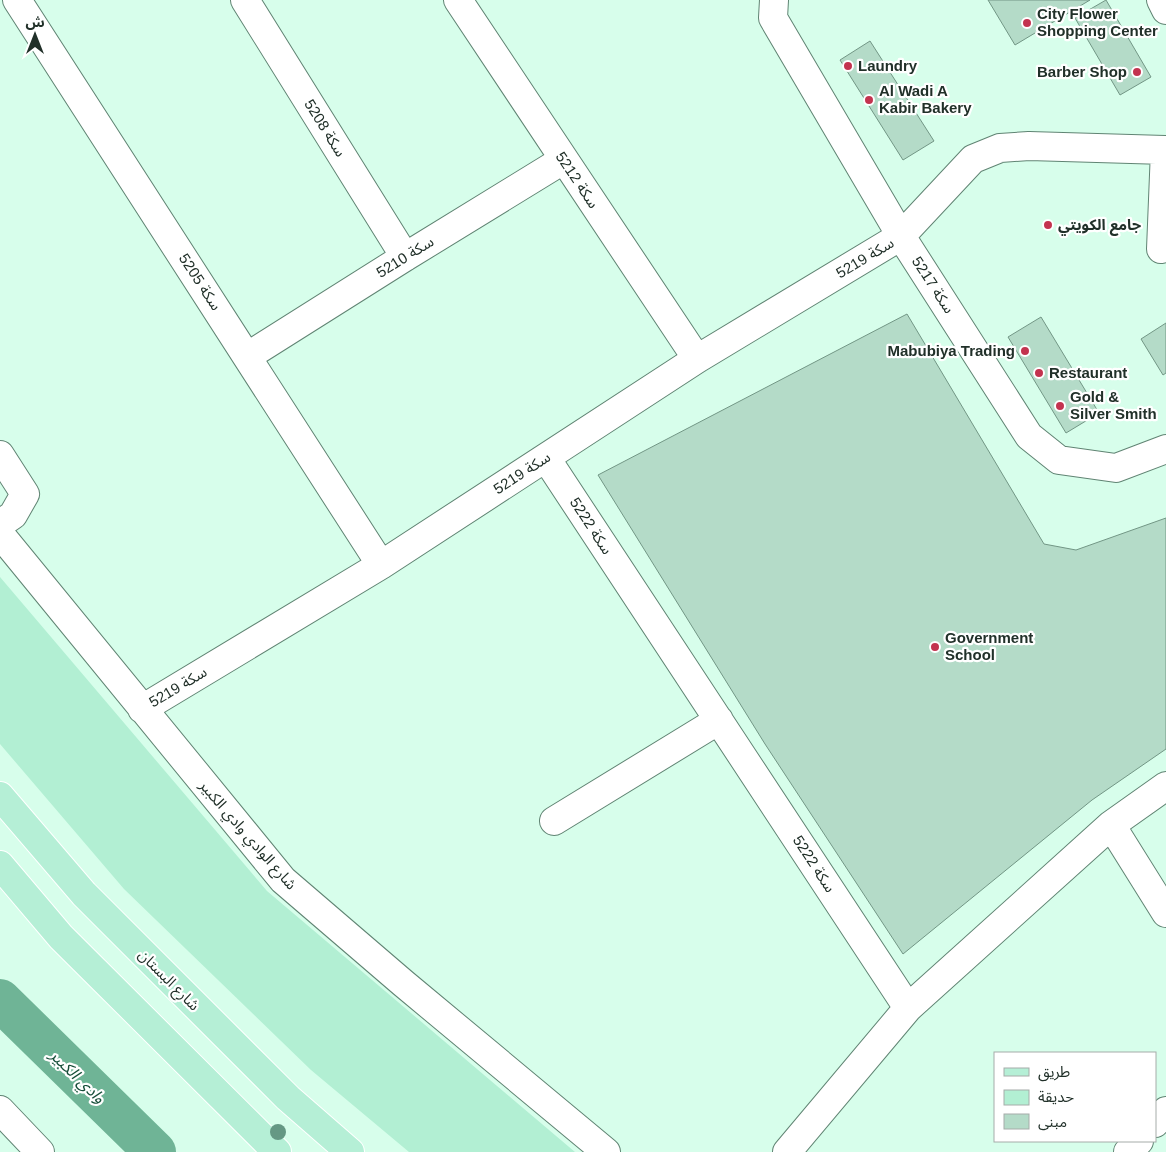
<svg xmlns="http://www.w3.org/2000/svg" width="1166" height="1152" viewBox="0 0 1166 1152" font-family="Arial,'Noto Sans Arabic',sans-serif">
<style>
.green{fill:#b2efd3}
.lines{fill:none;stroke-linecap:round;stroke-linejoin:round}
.river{stroke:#6fb496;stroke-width:42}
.building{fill:#b4dbc8;stroke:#729685}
.minor-casing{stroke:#608473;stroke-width:30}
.major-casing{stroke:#fff;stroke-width:30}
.minor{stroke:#fff;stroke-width:28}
.major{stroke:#b5efd6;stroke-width:28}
.tree{fill:#659884}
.poi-dot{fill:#c3334f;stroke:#fff;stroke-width:2}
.labels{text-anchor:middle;stroke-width:4.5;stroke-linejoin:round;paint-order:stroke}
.poi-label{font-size:15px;font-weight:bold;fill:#213029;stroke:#fff;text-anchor:start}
.street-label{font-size:15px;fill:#213029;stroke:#fff}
.water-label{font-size:16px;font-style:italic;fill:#164e39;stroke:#fff}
</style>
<rect width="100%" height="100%" fill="#d7feeb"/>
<path class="green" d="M 0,577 L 267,891 L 575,1152 L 409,1152 L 311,1070 L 124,889 L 0,744 Z"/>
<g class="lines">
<path class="river" d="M 0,1000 L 155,1152"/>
</g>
<path class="building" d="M 988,0 L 1090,0 L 1015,45 Z
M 1106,0 L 1151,77 L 1120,95 L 1075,18 Z
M 870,41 L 934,141 L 903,160 L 840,60 Z
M 907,314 L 1044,544 L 1076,550 L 1166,518 L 1166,749 L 1092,800 L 903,954 L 765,744 L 598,475 Z
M 1041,317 L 1099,413 L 1066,433 L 1008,337 Z
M 1166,323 L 1166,373 L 1163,375 L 1141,339 Z"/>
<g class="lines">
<defs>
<path id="minor" d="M 17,0 L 381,565
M 245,0 L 405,257
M 458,0 L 697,359
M 774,0 L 773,18 L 901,236 L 1029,436 L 1059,460 L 1116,468 L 1166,449
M 1161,0 L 1166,10
M 248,356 L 405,257 L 563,160
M 0,455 L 25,494 L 13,515 L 0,524
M 546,458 L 908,1008
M 0,534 L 283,880 L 403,983 L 606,1152
M 142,709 L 381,565 L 697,359 L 901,236 L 973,159 L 1000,148 L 1029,146 L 1165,150 L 1161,249 L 1166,248
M 554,821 L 719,720
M 1111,825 L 1166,913
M 0,1110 L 40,1152
M 1155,1123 L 1166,1111
M 787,1152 L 908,1008 L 1111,825 L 1166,786
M 1128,1152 L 1139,1141"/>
<path id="major" d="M 0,796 L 84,894 L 288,1098 L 350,1152
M 0,865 L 61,937 L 277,1152"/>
</defs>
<use href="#minor" class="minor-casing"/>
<use href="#major" class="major-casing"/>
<use href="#minor" class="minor"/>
<use href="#major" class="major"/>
</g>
<circle class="tree" cx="278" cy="1132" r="8"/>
<g class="poi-dot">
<circle cx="1027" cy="23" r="5"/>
<circle cx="848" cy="66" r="5"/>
<circle cx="1137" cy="72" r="5"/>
<circle cx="869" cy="100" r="5"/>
<circle cx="1048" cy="225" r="5"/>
<circle cx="1025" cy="351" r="5"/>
<circle cx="1039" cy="373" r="5"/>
<circle cx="1060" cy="406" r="5"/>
<circle cx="935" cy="647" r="5"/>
</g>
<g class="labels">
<g class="poi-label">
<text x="1037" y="19">City Flower<tspan x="1037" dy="17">Shopping Center</tspan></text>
<text x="858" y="71">Laundry</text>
<text x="1127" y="77" text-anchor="end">Barber Shop</text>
<text x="879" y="96">Al Wadi A<tspan x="879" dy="17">Kabir Bakery</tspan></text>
<text x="1058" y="230">جامع الكويتي</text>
<text x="1015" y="356" text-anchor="end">Mabubiya Trading</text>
<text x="1049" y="378">Restaurant</text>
<text x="1070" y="402">Gold &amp;<tspan x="1070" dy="17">Silver Smith</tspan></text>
<text x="945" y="643">Government<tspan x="945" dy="17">School</tspan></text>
</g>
<g class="street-label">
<text transform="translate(325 128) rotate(58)" y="5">سكة 5208</text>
<text transform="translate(577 180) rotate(56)" y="5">سكة 5212</text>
<text transform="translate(405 257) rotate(-32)" y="5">سكة 5210</text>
<text transform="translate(865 258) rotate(-31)" y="5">سكة 5219</text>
<text transform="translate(200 282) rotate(57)" y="5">سكة 5205</text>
<text transform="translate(933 285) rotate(57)" y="5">سكة 5217</text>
<text transform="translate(522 473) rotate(-33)" y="5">سكة 5219</text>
<text transform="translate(591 526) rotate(57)" y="5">سكة 5222</text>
<text transform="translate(178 687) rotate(-31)" y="5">سكة 5219</text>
<text transform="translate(248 835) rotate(49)" y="5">شارع الوادي وادي الكبير</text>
<text transform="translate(814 864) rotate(57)" y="5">سكة 5222</text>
<text transform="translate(169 980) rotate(45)" y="5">شارع البستان</text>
</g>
<g class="water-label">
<text transform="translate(78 1076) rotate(44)" y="6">وادي الكبير</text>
</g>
</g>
<rect x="994" y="1052" width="162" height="90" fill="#ffffff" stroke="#a6aca9"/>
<rect x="1004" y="1068" width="25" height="8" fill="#b5efd6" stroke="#a6aca9"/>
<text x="1038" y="1077" font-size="15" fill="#213029">طريق</text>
<rect x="1004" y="1090" width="25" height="15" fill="#b2efd3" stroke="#a6aca9"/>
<text x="1038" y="1102" font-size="15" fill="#213029">حديقة</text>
<rect x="1004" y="1114" width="25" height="15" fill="#b4dbc8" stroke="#a6aca9"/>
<text x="1038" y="1127" font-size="15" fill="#213029">مبنى</text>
<g transform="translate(35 35)" stroke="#ffffff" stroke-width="4" paint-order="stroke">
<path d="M0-4L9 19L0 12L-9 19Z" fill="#213029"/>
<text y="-8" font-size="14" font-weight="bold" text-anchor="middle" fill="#213029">ش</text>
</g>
</svg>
